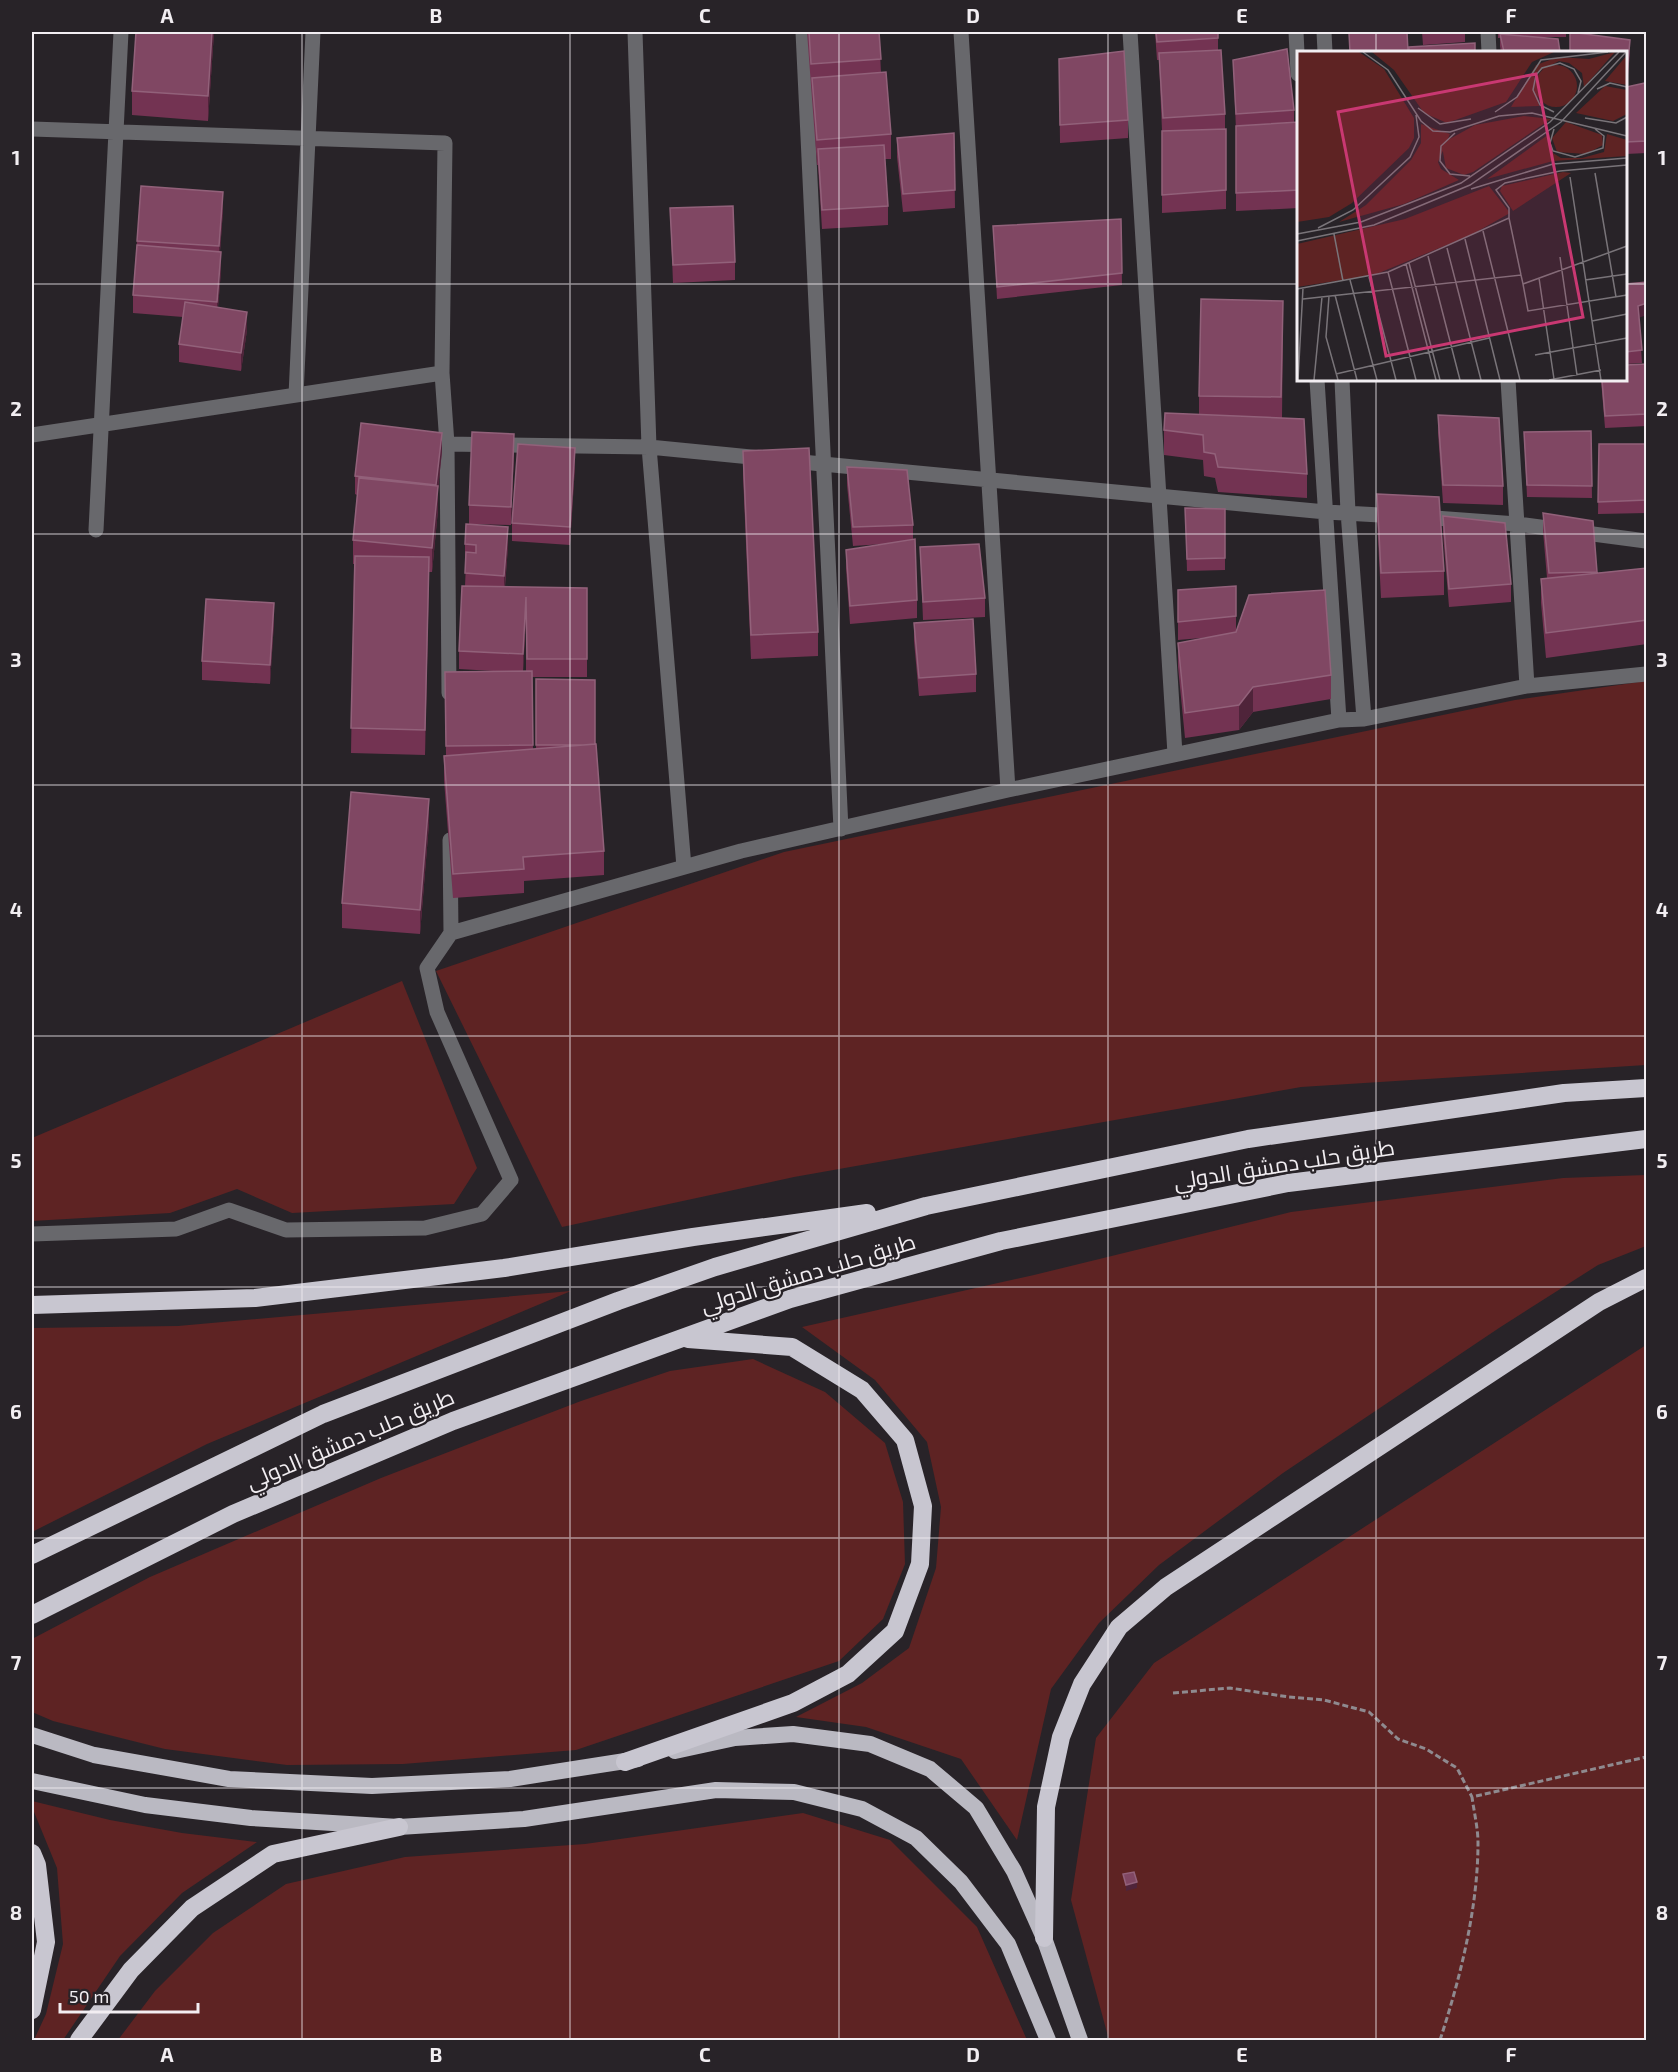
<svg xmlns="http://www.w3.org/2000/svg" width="1678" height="2072" viewBox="0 0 1678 2072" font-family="'Exo 2',Cairo,sans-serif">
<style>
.green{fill:#5e2323}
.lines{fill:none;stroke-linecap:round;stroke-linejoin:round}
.path{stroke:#8f8a8f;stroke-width:3;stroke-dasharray:6 3;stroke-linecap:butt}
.minor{stroke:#68686c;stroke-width:15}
.trunk{stroke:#bab9c2;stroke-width:16}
.motorway{stroke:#c8c6d0;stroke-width:18}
.wall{fill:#733352;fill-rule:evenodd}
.shaded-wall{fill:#4f243a}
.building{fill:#804763;stroke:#92617a;stroke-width:1.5}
.grid{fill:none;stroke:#f2eef2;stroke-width:1.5;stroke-opacity:0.55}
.labels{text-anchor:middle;stroke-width:4.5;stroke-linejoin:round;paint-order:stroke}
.street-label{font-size:22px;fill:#f2eef2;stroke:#282328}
.inset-road{fill:none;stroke:#797479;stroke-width:1.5}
.view{fill:#c93872;fill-opacity:0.15;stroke:#c93872;stroke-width:3}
.inset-edge{fill:none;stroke:#f2eef2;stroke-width:3}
.neatline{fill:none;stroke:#f2eef2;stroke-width:2}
.grid-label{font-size:20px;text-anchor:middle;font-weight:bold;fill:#f2eef2}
</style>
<rect width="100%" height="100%" fill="#282328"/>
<path class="green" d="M 1646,681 L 1646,1065 L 1301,1087 L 794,1177 L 562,1227 L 436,971 L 784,852 L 1515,700 Z
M 402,981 L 477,1168 L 454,1204 L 292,1213 L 237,1189 L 170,1213 L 32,1221 L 32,1138 Z
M 1646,1175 L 1646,1246 L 1598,1265 L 1499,1328 L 1283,1473 L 1159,1565 L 1099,1623 L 1051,1689 L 1017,1840 L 961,1759 L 866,1727 L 796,1717 L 862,1683 L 909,1648 L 936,1568 L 941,1507 L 927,1442 L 875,1380 L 802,1327 L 1034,1275 L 1291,1212 L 1563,1178 Z
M 571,1291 L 207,1444 L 32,1532 L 32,1328 L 178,1326 Z
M 1646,1345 L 1646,2040 L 1109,2040 L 1071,1900 L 1096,1738 L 1154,1663 Z
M 753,1359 L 825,1392 L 885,1443 L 903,1502 L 905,1564 L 883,1619 L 839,1661 L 576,1750 L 403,1764 L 287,1765 L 165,1749 L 53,1721 L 32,1712 L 32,1639 L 150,1577 L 381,1478 L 581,1401 L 670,1371 Z
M 32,1801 L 110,1820 L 182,1833 L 257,1842 L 182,1893 L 120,1956 L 63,2040 L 34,2040 L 46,2014 L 63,1944 L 57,1868 L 32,1807 Z
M 803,1813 L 890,1840 L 977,1927 L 1027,2040 L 118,2040 L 155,1991 L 213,1933 L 286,1884 L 405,1857 L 585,1844 Z"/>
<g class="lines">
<path class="path" d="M 1173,1693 L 1230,1688 L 1289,1697 L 1324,1700 L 1369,1712 L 1398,1739 L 1426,1749 L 1457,1768 L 1472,1797
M 1440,2040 C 1460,1979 1478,1908 1478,1843 C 1478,1828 1474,1812 1472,1797 L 1646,1757"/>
<path class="minor" d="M 635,32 L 649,447 L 684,867
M 803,32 L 841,829
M 961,32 L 1008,790
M 1130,32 L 1175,754
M 1296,32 L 1298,74
M 1324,32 L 1325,52
M 1488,32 L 1489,52
M 32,129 L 445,143 L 442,373
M 1317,380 L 1339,720
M 1342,380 L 1348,512 L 1364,719
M 1508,380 L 1527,686
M 296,395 L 313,32
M 32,435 L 442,373 L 447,444 L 649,447 L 761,458
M 447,444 L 449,693
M 791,461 L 1326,512 L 1398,516
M 1421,517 L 1517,524 L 1646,541
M 96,530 L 121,32
M 450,840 L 451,933
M 32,1234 L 176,1229 L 229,1210 L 286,1230 L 425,1228 L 482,1214 L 511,1180 L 437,1012 L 427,968 L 451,933 L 741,851 L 1008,790 L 1339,720 L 1364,719 L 1527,686 L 1646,674"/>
<path class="trunk" d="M 32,1735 L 94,1755 L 229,1779 L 372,1786 L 510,1779 L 638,1759
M 675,1751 L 735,1738 L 793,1734 L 870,1744 L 930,1769 L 976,1808 L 1014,1871 L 1044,1938 L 1080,2040
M 32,1781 L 145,1805 L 251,1818 L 399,1827 L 524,1819 L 716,1790 L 794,1792 L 862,1809 L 916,1838 L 961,1882 L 1008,1944 L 1048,2040"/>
<path class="motorway" d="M 32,1305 L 255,1298 L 504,1268 L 693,1237 L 867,1213
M 32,1555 L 323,1414 L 618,1301 L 715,1267 L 926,1206 L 1248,1139 L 1564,1093 L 1646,1088
M 32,1615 L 233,1514 L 453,1421 L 790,1299 L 1001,1241 L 1288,1183 L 1646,1139
M 625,1762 L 793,1703 L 848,1674 L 895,1631 L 920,1564 L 923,1506 L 905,1440 L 862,1390 L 792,1347 L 688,1339
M 32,1853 L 37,1865 L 46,1942 L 32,2010
M 1044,1938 L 1046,1807 L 1061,1737 L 1082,1684 L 1119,1627 L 1166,1587 L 1599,1302 L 1646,1278
M 79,2040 L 131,1970 L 192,1908 L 273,1854 L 399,1827"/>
</g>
<path class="wall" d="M 214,32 L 208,121 L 132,115 L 132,91 Z
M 807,32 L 879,32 L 881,73 L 891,134 L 891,159 L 885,159 L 888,206 L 888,225 L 822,229 L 818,165 L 817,165 Z
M 1155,32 L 1218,32 L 1218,50 L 1225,114 L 1225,129 L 1226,129 L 1226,209 L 1162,213 L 1162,131 L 1159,60 L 1157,60 Z
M 1422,32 L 1465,32 L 1465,42 L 1423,45 Z
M 1498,32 L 1566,32 L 1566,37 L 1539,37 L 1560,52 L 1501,52 L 1500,46 L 1500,38 L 1498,38 Z
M 1626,52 L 1630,52 L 1627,87 L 1647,107 L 1647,153 L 1626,154 Z
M 1059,59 L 1128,120 L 1128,138 L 1060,143 Z
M 1233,60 L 1294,110 L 1294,122 L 1299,122 L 1299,208 L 1236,211 L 1236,130 Z
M 954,133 L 955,208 L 903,212 L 897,157 L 897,138 Z
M 670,208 L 735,262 L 735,280 L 673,283 Z
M 223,210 L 220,252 L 221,271 L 218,307 L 247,330 L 241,371 L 179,362 L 179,344 L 183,317 L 133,313 L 133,295 L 137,241 Z
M 1121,219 L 1122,285 L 997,299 L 993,226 Z
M 1626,284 L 1639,318 L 1642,363 L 1626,364 Z
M 1283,326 L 1282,418 L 1307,474 L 1307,498 L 1218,492 L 1215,478 L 1204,476 L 1203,460 L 1164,455 L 1164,430 L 1199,414 L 1199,396 Z
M 1647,364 L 1647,426 L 1605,428 L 1601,380 L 1626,380 Z
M 1438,415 L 1503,486 L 1503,505 L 1443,503 L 1438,433 Z
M 1591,431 L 1592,498 L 1527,497 L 1524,432 Z
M 1599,444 L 1647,444 L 1647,513 L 1598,514 Z
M 442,451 L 438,489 L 438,510 L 432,572 L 429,572 L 425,755 L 351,753 L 354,564 L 353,564 L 353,540 L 357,495 L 355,494 L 355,476 Z
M 743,451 L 818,632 L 818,656 L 751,659 L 743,475 Z
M 514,452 L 511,525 L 469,524 L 469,505 Z
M 575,466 L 570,545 L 512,541 L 512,523 Z
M 847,467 L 913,525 L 913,540 L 917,600 L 917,618 L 850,624 L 846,568 L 846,550 L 884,544 L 853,546 L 847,485 Z
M 1377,494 L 1444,571 L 1444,595 L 1381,598 L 1377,519 Z
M 1185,508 L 1225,509 L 1225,570 L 1187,571 Z
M 1543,513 L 1593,521 L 1597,573 L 1647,568 L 1647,644 L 1546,658 L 1541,603 L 1541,579 L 1547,578 L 1543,531 Z
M 1443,516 L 1511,584 L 1511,602 L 1449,607 L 1443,534 Z
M 465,544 L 508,546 L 505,587 L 587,588 L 587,677 L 532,677 L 533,749 L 536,749 L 536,679 L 595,744 L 604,851 L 604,875 L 524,881 L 524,893 L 453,898 L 444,780 L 444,756 L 446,755 L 445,672 L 512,672 L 459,669 L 459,651 L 465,586 L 466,563 L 465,562 ZM 526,616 L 526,671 L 523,672 Z
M 920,547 L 985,598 L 985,617 L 923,620 Z
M 1236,586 L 1236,631 L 1331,675 L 1331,699 L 1253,712 L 1239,730 L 1185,738 L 1178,667 L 1178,643 L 1213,637 L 1178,640 L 1178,590 Z
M 274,622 L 270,684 L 202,680 L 202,661 Z
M 914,623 L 976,674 L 976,692 L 919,696 L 914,641 Z
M 429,823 L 420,934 L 342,928 L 342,903 Z"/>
<path class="shaded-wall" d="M 212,32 L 214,32 L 208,121 L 208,96 Z
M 1630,40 L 1630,52 L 1626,95 L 1626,83 Z
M 223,192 L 223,210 L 219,264 L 219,246 Z
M 221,252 L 221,271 L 217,320 L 217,302 Z
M 1647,303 L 1647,315 L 1638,318 L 1638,306 Z
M 247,312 L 247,330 L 241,371 L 241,353 Z
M 442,433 L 442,451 L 438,489 L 438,510 L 432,572 L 432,548 L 436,486 Z
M 514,434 L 514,452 L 511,525 L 511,507 Z
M 575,448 L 575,466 L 570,545 L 570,527 Z
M 508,527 L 508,546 L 504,594 L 504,576 Z
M 429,557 L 429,582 L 425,755 L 425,730 Z
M 526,597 L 526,616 L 523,672 L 523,654 Z
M 274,603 L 274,622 L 270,684 L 270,665 Z
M 1253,687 L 1253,712 L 1239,730 L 1239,705 Z
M 429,799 L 429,823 L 420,934 L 420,910 Z
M 1137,1882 L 1137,1888 L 1126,1891 L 1126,1885 Z"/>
<path class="building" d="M 136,32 L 212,32 L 208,96 L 132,91 Z
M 809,32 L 879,32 L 881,59 L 811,64 Z
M 1156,32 L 1218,32 L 1218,38 L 1157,42 Z
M 1393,32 L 1407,32 L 1408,52 L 1350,52 L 1349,33 Z
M 1570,32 L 1630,40 L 1626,83 L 1626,52 L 1570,52 Z
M 1500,34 L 1558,39 L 1560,52 L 1504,52 Z
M 1475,43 L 1475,52 L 1409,52 L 1409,47 Z
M 1287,49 L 1294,110 L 1236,114 L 1233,60 Z
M 1221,50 L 1225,114 L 1163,118 L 1159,53 Z
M 1124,51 L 1128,120 L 1060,125 L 1059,59 Z
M 886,72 L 891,134 L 817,140 L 812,78 Z
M 1645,83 L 1647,141 L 1626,142 L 1626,87 Z
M 1299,122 L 1299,190 L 1236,193 L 1236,126 Z
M 1226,129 L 1226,190 L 1162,195 L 1162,131 Z
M 954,133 L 955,190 L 903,194 L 897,138 Z
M 884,145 L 888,206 L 822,210 L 818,149 Z
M 141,186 L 223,192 L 219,246 L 137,241 Z
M 733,206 L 735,262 L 673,265 L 670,208 Z
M 1121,219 L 1122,273 L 997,287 L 993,226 Z
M 137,245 L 221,252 L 217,302 L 133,295 Z
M 1647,282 L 1647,303 L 1638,306 L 1642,350 L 1626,352 L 1626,284 Z
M 1201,299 L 1283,301 L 1281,397 L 1199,396 Z
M 185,302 L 247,312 L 241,353 L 179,344 Z
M 1647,364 L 1647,414 L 1605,416 L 1602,380 L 1626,380 L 1626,365 Z
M 1165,413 L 1304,419 L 1307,474 L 1218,467 L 1215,454 L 1204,452 L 1203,435 L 1164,430 Z
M 1438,415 L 1499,418 L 1503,486 L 1443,485 Z
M 361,423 L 442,433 L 436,485 L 355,476 Z
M 1591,431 L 1592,486 L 1527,485 L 1524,432 Z
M 472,432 L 514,434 L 511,507 L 469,505 Z
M 518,444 L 575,448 L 570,527 L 512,523 Z
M 1599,444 L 1647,444 L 1647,500 L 1598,502 Z
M 809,448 L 818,632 L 751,635 L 743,451 Z
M 847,467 L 907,470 L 913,525 L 853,527 Z
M 359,478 L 438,486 L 432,548 L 353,540 Z
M 1377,494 L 1439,497 L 1444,571 L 1381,573 Z
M 1185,508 L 1225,509 L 1225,558 L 1187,559 Z
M 1543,513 L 1593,521 L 1597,572 L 1549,573 Z
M 1443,516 L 1505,523 L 1511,584 L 1449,589 Z
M 466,524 L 508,527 L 504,576 L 465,573 L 466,552 L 476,553 L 476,545 L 465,544 Z
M 915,539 L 917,600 L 850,606 L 846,550 Z
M 979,544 L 985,598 L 923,602 L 920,547 Z
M 355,556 L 429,557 L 425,730 L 351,728 Z
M 1647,568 L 1647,620 L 1546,633 L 1541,579 Z
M 462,586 L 587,588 L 587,659 L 527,659 L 526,597 L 523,654 L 459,651 Z
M 1236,586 L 1236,616 L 1178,622 L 1178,590 Z
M 1325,590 L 1331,675 L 1253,687 L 1239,705 L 1185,713 L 1178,643 L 1236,632 L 1249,595 Z
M 206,599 L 274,603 L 270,665 L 202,661 Z
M 973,619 L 976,674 L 919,678 L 914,623 Z
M 532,671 L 533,745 L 446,746 L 445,672 Z
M 536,679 L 595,680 L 595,744 L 583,745 L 536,745 Z
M 596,744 L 604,851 L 523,857 L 524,869 L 453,874 L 444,756 Z
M 351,792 L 429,799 L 420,910 L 342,903 Z
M 1134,1872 L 1137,1882 L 1126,1885 L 1123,1874 Z"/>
<path class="grid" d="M 302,32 L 302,2040M 570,32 L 570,2040M 839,32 L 839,2040M 1108,32 L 1108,2040M 1376,32 L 1376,52M 32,284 L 1298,284M 1626,284 L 1646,284M 1376,380 L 1376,2040M 32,534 L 1646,534M 32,785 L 1646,785M 32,1036 L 1646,1036M 32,1287 L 1646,1287M 32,1538 L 1646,1538M 32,1788 L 1646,1788"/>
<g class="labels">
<g class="street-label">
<text transform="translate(1284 1164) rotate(-9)" y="8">طريق حلب دمشق الدولي</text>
<text transform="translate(808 1273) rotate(-17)" y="8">طريق حلب دمشق الدولي</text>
<text transform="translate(350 1439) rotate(-23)" y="8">طريق حلب دمشق الدولي</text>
</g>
</g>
<g transform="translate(1297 51)">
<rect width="330" height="330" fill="#282328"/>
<path d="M 0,1 L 62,1 L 87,18 L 117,67 L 117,87 L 112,97 L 55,152 L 32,166 L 0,171 ZM 75,1 L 257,1 L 235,11 L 209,51 L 150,72 L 127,62 L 97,19 ZM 318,1 L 287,36 L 285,22 L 272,12 L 262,10 L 237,23 L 242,55 L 214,56 L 239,14 L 261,6 L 292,8 ZM 330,4 L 330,34 L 308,30 ZM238 35a21 21 0 1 1 42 0a21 21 0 1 1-42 0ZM 308,35 L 330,39 L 330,63 L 316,70 L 279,62 ZM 227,65 L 254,68 L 176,121 L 167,124 L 149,117 L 145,96 L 149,90 L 178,74 ZM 269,71 L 305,84 L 306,94 L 289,103 L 260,101 L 255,87 ZM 124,73 L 153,83 L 141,111 L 144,118 L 162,129 L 107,153 L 42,171 L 69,154 L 114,109 L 124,92 ZM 252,83 L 256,102 L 264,107 L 285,107 L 307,101 L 310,83 L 330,89 L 330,105 L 256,110 L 190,128 ZM 266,121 L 274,122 L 216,160 L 203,140 L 205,135 ZM 192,135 L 213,162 L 174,184 L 77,224 L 0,236 L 0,193 L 108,168 Z" fill="#5e2323"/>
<path class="inset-road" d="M 66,1 L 91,19 L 124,70 L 136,80 L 153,81 L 202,65 L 235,62 L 330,85M 300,38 L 313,32 L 330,36M 121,57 L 143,73 L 174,68M 198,61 L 220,46 L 244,9 L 311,1M 257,61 L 243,54 L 236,39 L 239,24 L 245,17 L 263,12 L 277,18 L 284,30 L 281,42M 288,67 L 319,72 L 330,66M 257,78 L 253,92 L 256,100 L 278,106 L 306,97 L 307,85 L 298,78M 158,82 L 144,95 L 143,110 L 153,123 L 173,125M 298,122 L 319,246M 273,126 L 304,329M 174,138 L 256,113 L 330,107M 212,167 L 224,224M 21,177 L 56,159 L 113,106 L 122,86 L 119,64M 186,180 L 223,329M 0,183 L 64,171 L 164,132 L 253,71 L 322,1M 37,183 L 46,230M 168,188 L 203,329M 0,190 L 77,174 L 173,134 L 264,71 L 329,1M 150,197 L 184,329M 131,205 L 163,329M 263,206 L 280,324M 112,212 L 143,329M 109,213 L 139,329M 91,221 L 119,329M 72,226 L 99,329M 242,227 L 257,328M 53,229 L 80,329M 288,229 L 330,223M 226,233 L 231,260 L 330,244M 0,238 L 91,221 L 212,167 L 212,157 L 199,139 L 208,132 L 263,120 L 330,114M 38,244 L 60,329M 32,245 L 29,286 L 41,329M 6,248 L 224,224 L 226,233 L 330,195M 295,270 L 330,263M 238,304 L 330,287M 39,323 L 192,287M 1,329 L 6,237M 17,329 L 25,246M 252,329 L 304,319"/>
<path class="view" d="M 239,23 L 286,266 L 89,305 L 41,61 Z"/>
<rect width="330" height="330" class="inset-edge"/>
</g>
<rect width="1678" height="2072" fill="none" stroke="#282328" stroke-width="66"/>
<path d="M60 2003v9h138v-9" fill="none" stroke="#f2eef2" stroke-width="3"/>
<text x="69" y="2003" font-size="18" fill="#f2eef2" stroke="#282328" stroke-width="4.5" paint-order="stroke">50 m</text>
<rect x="33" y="33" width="1612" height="2006" class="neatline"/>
<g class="grid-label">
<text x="167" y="23">A</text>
<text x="436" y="23">B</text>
<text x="705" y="23">C</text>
<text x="973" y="23">D</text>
<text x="1242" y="23">E</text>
<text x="1511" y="23">F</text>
<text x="16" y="165">1</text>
<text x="1662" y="165">1</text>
<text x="16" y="416">2</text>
<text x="1662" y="416">2</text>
<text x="16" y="667">3</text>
<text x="1662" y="667">3</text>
<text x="16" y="917">4</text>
<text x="1662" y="917">4</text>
<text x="16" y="1168">5</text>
<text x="1662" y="1168">5</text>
<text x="16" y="1419">6</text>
<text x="1662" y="1419">6</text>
<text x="16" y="1670">7</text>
<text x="1662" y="1670">7</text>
<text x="16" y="1920">8</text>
<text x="1662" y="1920">8</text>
<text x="167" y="2062">A</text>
<text x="436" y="2062">B</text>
<text x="705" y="2062">C</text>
<text x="973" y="2062">D</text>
<text x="1242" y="2062">E</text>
<text x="1511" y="2062">F</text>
</g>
</svg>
